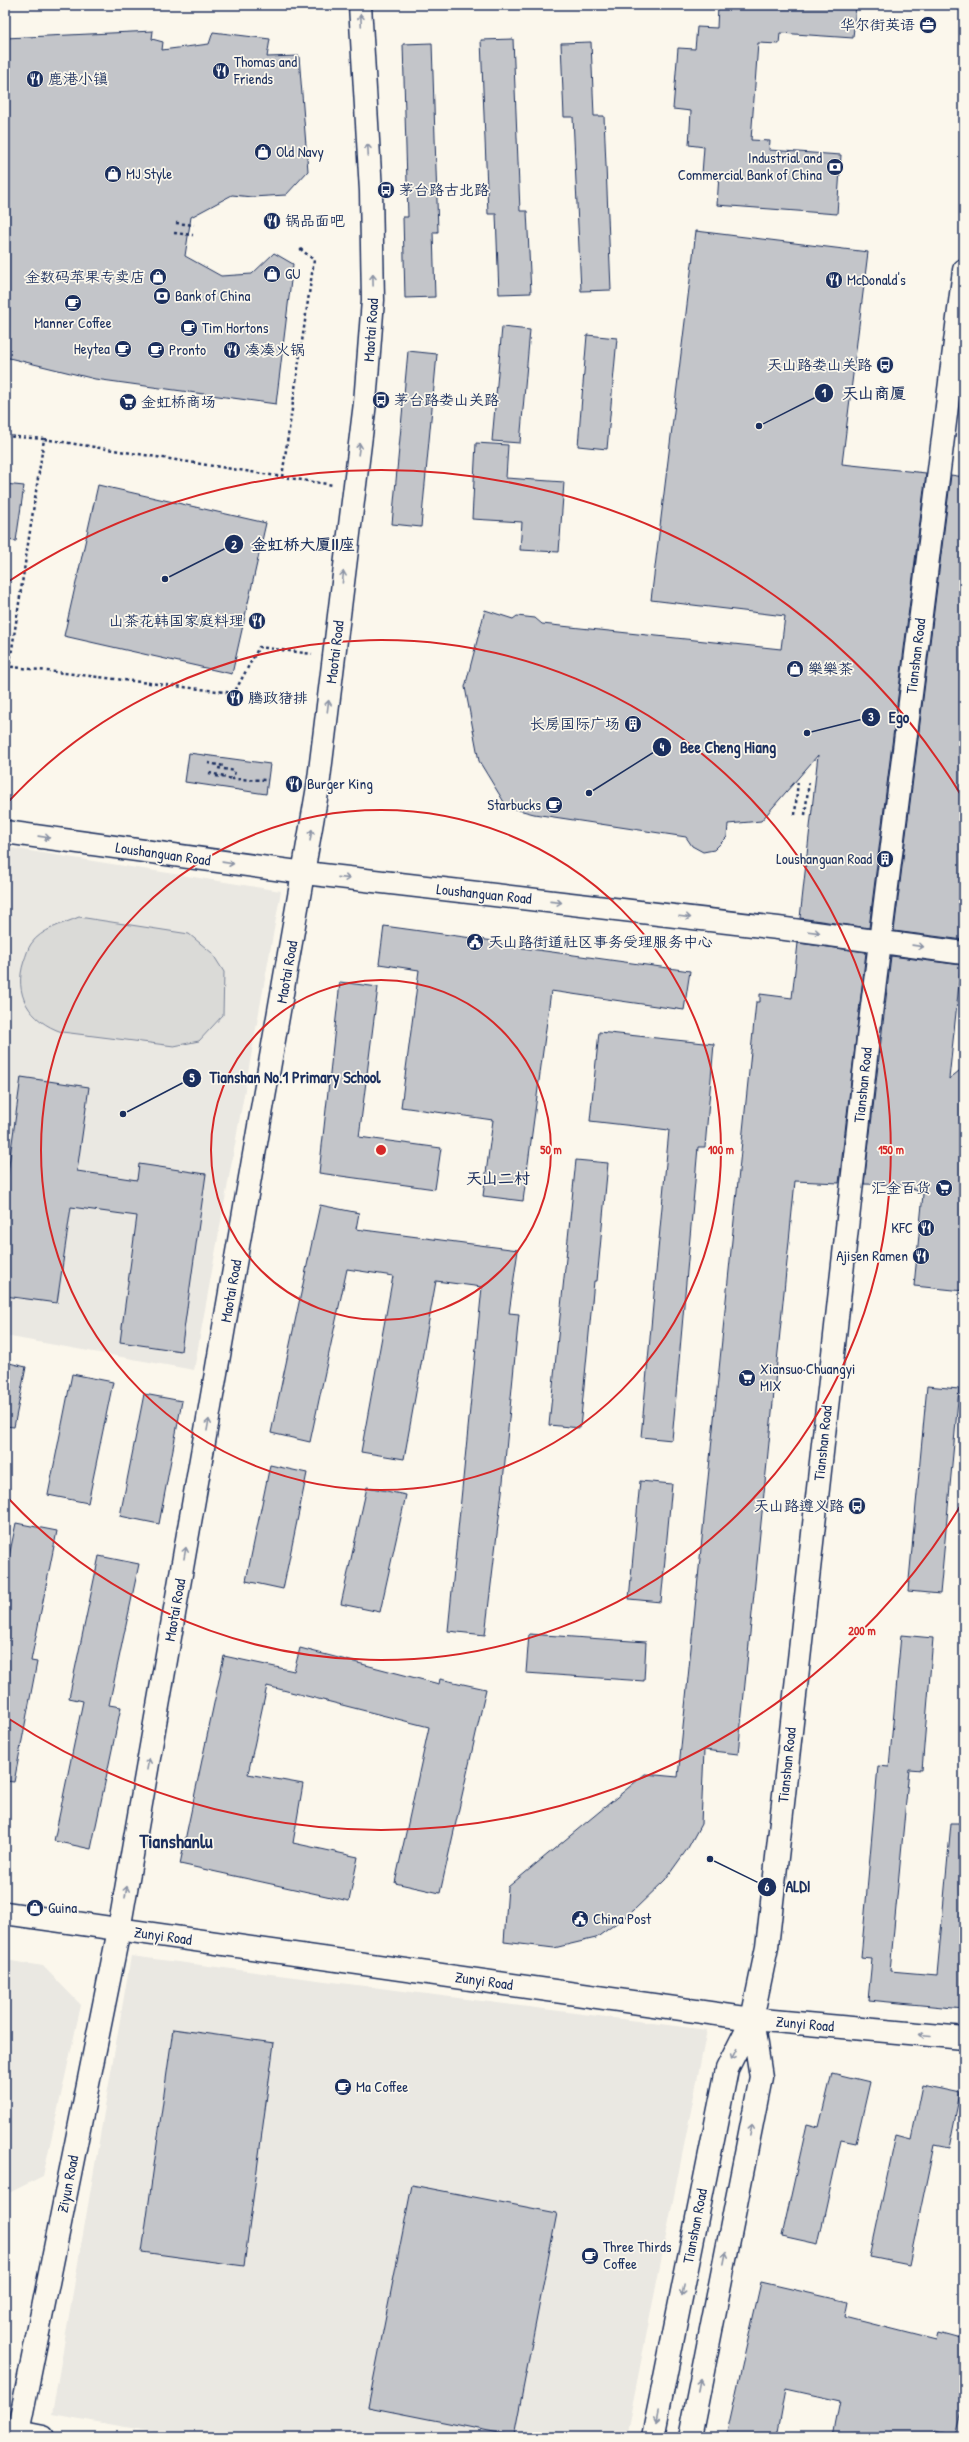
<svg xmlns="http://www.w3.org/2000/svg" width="969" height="2442" viewBox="0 0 969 2442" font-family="'Patrick Hand','LXGW WenKai TC',sans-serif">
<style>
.built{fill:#eae8e2}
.green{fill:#dadad7;stroke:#7a849a}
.building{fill:#c3c5c9;stroke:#1b2f5e}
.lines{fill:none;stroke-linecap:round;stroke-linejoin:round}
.minor-casing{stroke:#1b2f5e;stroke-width:25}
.tertiary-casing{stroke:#1b2f5e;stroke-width:25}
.secondary-casing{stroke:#1b2f5e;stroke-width:25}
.path{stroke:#1b2f5e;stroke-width:2.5;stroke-dasharray:3 3;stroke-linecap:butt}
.minor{stroke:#fbf7ec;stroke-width:22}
.tertiary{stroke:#fbf7ec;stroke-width:22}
.secondary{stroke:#fbf7ec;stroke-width:22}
.oneway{stroke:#8b93a5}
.ring{fill:none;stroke:#d62828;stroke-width:2}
.labels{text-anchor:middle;stroke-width:3.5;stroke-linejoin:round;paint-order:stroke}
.poi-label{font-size:15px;fill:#1b2f5e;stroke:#fbf7ec;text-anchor:start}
.street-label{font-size:15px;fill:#1b2f5e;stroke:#fbf7ec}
.neighbourhood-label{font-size:16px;font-weight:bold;fill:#1b2f5e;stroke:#fbf7ec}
.district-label{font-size:19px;font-weight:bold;fill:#1b2f5e;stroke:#fbf7ec}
.centre{fill:#d62828;stroke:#fbf7ec;stroke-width:2}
.ring-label{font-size:12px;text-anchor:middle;font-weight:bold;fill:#d62828;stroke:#fbf7ec;stroke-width:3.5;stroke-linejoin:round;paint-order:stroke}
.leader{fill:none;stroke:#1b2f5e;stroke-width:1.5}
.callout-dot{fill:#1b2f5e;stroke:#fbf7ec;stroke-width:1.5}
.mark-label{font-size:12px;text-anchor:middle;font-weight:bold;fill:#fff}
.callout-label{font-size:16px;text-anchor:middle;font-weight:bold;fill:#1b2f5e;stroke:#fbf7ec;stroke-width:3.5;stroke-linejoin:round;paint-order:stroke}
</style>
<rect width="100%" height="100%" fill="#fbf7ec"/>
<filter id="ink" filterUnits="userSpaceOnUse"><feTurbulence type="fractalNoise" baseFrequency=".025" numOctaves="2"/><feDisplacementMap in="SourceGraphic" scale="8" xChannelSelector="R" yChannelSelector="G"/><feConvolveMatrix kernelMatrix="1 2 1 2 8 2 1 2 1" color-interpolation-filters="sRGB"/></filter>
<g filter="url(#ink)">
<path class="built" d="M 5,847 L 281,891 L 194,1370 L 5,1336 Z
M 131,1956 L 707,2030 L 626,2437 L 182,2437 L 52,2414 Z
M 5,1960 L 43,1966 L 81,2005 L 43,2176 L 5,2195 Z"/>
<path class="green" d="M 79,917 L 189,934 L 212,953 L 224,972 L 223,1015 L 199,1041 L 174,1046 L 62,1032 C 29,1021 13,994 24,961 C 26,956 28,948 31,944 C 41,929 63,924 79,917 Z"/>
<path class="building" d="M 718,5 L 856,5 L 853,38 L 780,33 L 779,44 L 758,43 L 751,140 L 770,141 L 769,150 L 841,155 L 837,214 L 717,205 L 719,175 L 702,174 L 704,147 L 689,145 L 691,111 L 673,109 L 678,48 L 695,49 L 697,27 L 717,28 Z
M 153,31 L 152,39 L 163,42 L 162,50 L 209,44 L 213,32 L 270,39 L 267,57 L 299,56 L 308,171 L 286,195 L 252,197 L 232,195 L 191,217 L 185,256 L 221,276 L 252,274 L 274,253 L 293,264 L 276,404 L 95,379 L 5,357 L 5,38 Z
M 513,39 L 520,211 L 527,211 L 531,293 L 499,294 L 496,214 L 488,214 L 481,40 Z
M 591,42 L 594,116 L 604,116 L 611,290 L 581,291 L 573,117 L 564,117 L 561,43 Z
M 432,43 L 438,232 L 433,232 L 435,297 L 405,298 L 403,217 L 408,217 L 403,44 Z
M 696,231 L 868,252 L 842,464 L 926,473 L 869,928 L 800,918 L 818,755 L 761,821 L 728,824 L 727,837 L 714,850 L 703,852 L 692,846 L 686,837 L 534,814 L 507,807 L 479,761 L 465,687 L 485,610 L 513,619 L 517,616 L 535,618 L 542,624 L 781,649 L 785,616 L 651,600 Z
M 502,327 L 530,330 L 520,443 L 492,441 Z
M 587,335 L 617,338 L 607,449 L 578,446 Z
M 408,351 L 437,354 L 421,527 L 392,524 Z
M 476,443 L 508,445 L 506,478 L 564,482 L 559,552 L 520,550 L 522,522 L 472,519 Z
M 951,475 L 964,477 L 964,940 L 894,931 Z
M 5,484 L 24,486 L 16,541 L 5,540 Z
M 98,485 L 266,523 L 232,674 L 64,636 Z
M 189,753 L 270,764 L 266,794 L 185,782 Z
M 384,926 L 501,942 L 501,945 L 690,971 L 684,1010 L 551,991 L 523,1201 L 483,1196 L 493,1120 L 401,1107 L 419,970 L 379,964 Z
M 798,943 L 866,952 L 839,1183 L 795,1181 L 738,1754 L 704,1750 L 701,1824 L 688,1848 L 665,1880 L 633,1911 L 596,1938 L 554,1948 L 504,1942 L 508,1887 L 645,1774 L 678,1777 L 756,1002 L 760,1002 L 760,994 L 792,998 Z
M 891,956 L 961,965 L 949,1079 L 964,1067 L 964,1291 L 914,1286 L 923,1194 L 904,1185 L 864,1184 Z
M 340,982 L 378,987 L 359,1137 L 441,1148 L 435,1189 L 319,1173 Z
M 599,1032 L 714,1044 L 705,1147 L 698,1147 L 672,1440 L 641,1437 L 669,1130 L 590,1121 Z
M 21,1077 L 89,1087 L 77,1171 L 137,1180 L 139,1164 L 206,1174 L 181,1351 L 120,1342 L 137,1216 L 71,1207 L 57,1303 L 5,1296 L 5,1194 Z
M 576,1160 L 608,1163 L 597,1281 L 594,1281 L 580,1428 L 549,1425 Z
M 320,1205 L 359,1213 L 356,1229 L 518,1250 L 509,1313 L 519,1314 L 502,1492 L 485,1635 L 448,1631 L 482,1287 L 436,1281 L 404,1459 L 361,1452 L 393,1276 L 347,1269 L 310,1442 L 271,1433 Z
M 5,1362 L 26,1367 L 14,1427 L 5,1426 Z
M 72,1374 L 113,1382 L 88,1503 L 48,1495 Z
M 927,1386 L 959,1389 L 940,1594 L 908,1591 Z
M 144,1394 L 182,1401 L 159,1524 L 120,1516 Z
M 270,1465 L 307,1473 L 283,1589 L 246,1581 Z
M 640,1481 L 672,1484 L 661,1602 L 629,1599 Z
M 367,1487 L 406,1495 L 380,1612 L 341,1604 Z
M 16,1523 L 57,1531 L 31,1661 L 37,1662 L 14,1782 L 5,1781 L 5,1576 Z
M 99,1556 L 139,1564 L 109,1705 L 121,1707 L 91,1849 L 54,1841 L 83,1701 L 69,1698 Z
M 529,1634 L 646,1642 L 644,1681 L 526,1673 Z
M 901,1635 L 933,1638 L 922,1770 L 909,1769 L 890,1971 L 937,1975 L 951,1823 L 964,1823 L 964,2009 L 868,2000 L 872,1959 L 861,1958 L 878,1766 L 889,1767 Z
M 300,1648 L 439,1684 L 440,1679 L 486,1689 L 440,1893 L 395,1883 L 429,1727 L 267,1686 L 248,1774 L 303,1784 L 293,1843 L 358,1857 L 349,1901 L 180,1864 L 224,1656 L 294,1671 Z
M 173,2029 L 274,2043 L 244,2266 L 142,2252 Z
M 832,2073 L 870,2082 L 856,2143 L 841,2140 L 818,2244 L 782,2236 L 807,2124 L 819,2127 Z
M 922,2085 L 960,2093 L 949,2148 L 934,2145 L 909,2265 L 870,2257 L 896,2135 L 911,2139 Z
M 412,2185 L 557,2213 L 514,2436 L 368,2407 Z
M 761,2282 L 848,2302 L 845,2317 L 936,2340 L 938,2333 L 964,2340 L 964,2404 L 956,2436 L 935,2431 L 935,2437 L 833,2437 L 840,2401 L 786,2389 L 777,2437 L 726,2437 Z"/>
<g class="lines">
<defs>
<path id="minor" d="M 18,2432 L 43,2437
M 17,2437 L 119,1930"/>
<path id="tertiary" d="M 5,832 L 305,873 L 778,928 L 964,953
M 5,1913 L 752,2019 L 964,2038
M 119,1930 L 318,787 L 365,403 L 373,300 L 371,191 L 360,5"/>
<path id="secondary" d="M 653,2437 L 727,2069 L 752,2019 L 767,1947 L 869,1030 L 964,270
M 690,2437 L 761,2077 L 752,2019"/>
</defs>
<use href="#minor" class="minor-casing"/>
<use href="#tertiary" class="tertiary-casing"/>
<use href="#secondary" class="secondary-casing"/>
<path class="path" d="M 176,223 L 194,225
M 174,233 L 193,235
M 5,436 L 44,439 L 5,695
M 44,439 L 333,485
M 282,477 L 314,260 L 298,247
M 5,666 L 234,693 L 259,647 L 312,654
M 208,763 L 224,766
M 218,768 L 235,771 L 233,779 L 268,780
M 209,773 L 225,776
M 216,776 L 233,779
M 795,815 L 798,780
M 805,815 L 809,781"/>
<use href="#minor" class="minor"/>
<use href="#tertiary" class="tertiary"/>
<use href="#secondary" class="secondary"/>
</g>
<defs><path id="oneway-shaft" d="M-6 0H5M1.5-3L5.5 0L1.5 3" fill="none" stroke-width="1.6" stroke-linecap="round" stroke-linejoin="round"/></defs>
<g class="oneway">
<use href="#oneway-shaft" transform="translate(361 20) rotate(-93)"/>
<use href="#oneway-shaft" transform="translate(368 150) rotate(-93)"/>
<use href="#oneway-shaft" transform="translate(373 280) rotate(-91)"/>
<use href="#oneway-shaft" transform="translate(359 449) rotate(-82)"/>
<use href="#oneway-shaft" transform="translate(343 577) rotate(-84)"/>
<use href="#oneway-shaft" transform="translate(328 706) rotate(-83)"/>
<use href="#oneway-shaft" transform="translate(311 835) rotate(-81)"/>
<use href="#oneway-shaft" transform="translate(44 837) rotate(8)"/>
<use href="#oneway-shaft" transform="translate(228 863) rotate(8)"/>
<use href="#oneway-shaft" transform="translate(344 878) rotate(6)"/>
<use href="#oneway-shaft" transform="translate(556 902) rotate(6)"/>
<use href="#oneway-shaft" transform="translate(685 917) rotate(7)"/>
<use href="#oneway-shaft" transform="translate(814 932) rotate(7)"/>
<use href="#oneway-shaft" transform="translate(918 946) rotate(8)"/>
<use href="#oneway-shaft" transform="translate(208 1425) rotate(-80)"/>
<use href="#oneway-shaft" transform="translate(185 1553) rotate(-80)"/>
<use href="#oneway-shaft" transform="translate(148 1764) rotate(-80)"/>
<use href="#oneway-shaft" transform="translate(126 1892) rotate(-80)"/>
<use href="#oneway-shaft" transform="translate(925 2035) rotate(-175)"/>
<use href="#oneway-shaft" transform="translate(734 2054) rotate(117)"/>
<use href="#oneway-shaft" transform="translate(751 2130) rotate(-79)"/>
<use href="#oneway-shaft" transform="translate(725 2258) rotate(-79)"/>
<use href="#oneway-shaft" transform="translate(683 2290) rotate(101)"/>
<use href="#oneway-shaft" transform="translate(700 2385) rotate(-79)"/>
<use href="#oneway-shaft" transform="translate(657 2417) rotate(101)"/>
</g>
</g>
<g class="ring">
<circle cx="381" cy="1150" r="170"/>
<circle cx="381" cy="1150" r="340"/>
<path d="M8 802A510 510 0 1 1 8 1498"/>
<path d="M964 1500A680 680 0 0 1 6 1717M6 583A680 680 0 0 1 964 800"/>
</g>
<defs>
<symbol id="office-disc" viewBox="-11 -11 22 22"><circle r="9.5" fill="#1b2f5e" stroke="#fbf7ec"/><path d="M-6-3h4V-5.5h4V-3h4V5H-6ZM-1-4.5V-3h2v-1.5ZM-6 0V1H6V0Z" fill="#fff"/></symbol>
<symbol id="restaurant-disc" viewBox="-11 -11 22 22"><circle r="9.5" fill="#1b2f5e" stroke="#fbf7ec"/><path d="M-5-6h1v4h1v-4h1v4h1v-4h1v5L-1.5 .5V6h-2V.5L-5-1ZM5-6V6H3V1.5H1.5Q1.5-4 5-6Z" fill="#fff"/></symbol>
<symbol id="shop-disc" viewBox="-11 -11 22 22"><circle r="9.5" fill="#1b2f5e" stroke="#fbf7ec"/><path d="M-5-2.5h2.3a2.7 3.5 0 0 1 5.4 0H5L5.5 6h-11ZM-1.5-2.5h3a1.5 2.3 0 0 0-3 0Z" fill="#fff"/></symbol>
<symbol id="bank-disc" viewBox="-11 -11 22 22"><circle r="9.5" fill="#1b2f5e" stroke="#fbf7ec"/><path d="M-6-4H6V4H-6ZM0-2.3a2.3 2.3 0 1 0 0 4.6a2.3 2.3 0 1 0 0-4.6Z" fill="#fff"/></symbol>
<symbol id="bus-disc" viewBox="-11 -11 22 22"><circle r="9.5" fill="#1b2f5e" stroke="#fbf7ec"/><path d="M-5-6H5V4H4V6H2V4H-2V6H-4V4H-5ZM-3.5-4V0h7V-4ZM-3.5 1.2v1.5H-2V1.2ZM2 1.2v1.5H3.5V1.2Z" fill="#fff"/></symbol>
<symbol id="cafe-disc" viewBox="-11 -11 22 22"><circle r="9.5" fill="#1b2f5e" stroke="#fbf7ec"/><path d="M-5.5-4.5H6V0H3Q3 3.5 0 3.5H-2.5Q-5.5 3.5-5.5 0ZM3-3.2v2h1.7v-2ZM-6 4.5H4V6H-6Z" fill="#fff"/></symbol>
<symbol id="supermarket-disc" viewBox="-11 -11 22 22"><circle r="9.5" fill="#1b2f5e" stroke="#fbf7ec"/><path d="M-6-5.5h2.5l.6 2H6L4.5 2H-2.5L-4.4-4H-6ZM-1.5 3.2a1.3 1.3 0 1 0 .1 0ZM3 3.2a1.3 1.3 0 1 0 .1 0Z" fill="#fff"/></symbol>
<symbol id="building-disc" viewBox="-11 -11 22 22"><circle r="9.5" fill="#1b2f5e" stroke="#fbf7ec"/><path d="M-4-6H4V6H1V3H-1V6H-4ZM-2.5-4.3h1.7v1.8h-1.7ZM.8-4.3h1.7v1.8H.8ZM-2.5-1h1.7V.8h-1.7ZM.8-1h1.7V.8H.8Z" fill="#fff"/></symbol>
<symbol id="civic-disc" viewBox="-11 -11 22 22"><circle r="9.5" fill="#1b2f5e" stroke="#fbf7ec"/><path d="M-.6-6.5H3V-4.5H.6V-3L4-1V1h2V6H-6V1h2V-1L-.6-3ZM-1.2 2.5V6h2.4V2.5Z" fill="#fff"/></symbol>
</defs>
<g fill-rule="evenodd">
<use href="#office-disc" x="918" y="15" width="20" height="20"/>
<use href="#restaurant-disc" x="211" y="61" width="20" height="20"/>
<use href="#restaurant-disc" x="25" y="69" width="20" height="20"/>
<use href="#shop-disc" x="253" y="142" width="20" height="20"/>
<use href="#bank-disc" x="825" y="157" width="20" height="20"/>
<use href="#shop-disc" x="103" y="164" width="20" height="20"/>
<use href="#bus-disc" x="376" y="180" width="20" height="20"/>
<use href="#restaurant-disc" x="262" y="211" width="20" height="20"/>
<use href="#shop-disc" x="262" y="264" width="20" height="20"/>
<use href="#shop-disc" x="148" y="267" width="20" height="20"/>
<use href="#restaurant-disc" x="824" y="270" width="20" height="20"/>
<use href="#bank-disc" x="152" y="286" width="20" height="20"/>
<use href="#cafe-disc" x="63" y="293" width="20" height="20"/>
<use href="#cafe-disc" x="179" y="318" width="20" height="20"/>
<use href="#cafe-disc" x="113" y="339" width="20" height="20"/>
<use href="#cafe-disc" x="146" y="340" width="20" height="20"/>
<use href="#restaurant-disc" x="222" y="340" width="20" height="20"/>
<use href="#bus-disc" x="875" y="355" width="20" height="20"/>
<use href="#bus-disc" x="371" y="390" width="20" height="20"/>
<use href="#supermarket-disc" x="118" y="392" width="20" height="20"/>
<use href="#restaurant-disc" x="247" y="611" width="20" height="20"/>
<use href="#shop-disc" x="785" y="659" width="20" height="20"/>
<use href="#restaurant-disc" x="225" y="688" width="20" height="20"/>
<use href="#building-disc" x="623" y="714" width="20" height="20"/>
<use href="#restaurant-disc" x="284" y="774" width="20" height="20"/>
<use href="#cafe-disc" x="544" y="795" width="20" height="20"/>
<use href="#building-disc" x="875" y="849" width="20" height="20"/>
<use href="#civic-disc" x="465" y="932" width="20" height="20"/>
<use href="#supermarket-disc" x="934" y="1178" width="20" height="20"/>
<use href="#restaurant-disc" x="916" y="1218" width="20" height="20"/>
<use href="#restaurant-disc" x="911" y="1246" width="20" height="20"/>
<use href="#supermarket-disc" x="737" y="1368" width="20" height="20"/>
<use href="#bus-disc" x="847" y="1496" width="20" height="20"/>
<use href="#shop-disc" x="25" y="1898" width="20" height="20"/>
<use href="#civic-disc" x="570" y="1909" width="20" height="20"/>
<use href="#cafe-disc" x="333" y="2077" width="20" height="20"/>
<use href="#cafe-disc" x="580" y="2246" width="20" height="20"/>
</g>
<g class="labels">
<g class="poi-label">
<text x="915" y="30" text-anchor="end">华尔街英语</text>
<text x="234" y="67">Thomas and<tspan x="234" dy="17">Friends</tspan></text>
<text x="48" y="84">鹿港小镇</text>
<text x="276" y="157">Old Navy</text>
<text x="822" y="163" text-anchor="end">Industrial and<tspan x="822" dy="17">Commercial Bank of China</tspan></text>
<text x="126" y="179">MJ Style</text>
<text x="399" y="195">茅台路古北路</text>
<text x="285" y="226">锅品面吧</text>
<text x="285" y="279">GU</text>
<text x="145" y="282" text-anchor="end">金数码苹果专卖店</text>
<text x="847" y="285">McDonald's</text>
<text x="175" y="301">Bank of China</text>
<text x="73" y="328" text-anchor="middle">Manner Coffee</text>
<text x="202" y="333">Tim Hortons</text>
<text x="110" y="354" text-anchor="end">Heytea</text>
<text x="169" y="355">Pronto</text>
<text x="245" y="355">凑凑火锅</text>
<text x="872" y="370" text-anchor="end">天山路娄山关路</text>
<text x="394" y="405">茅台路娄山关路</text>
<text x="141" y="407">金虹桥商场</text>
<text x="244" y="626" text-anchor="end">山茶花韩国家庭料理</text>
<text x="808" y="674">樂樂茶</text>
<text x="248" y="703">腾政猪排</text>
<text x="620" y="729" text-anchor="end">长房国际广场</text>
<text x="307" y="789">Burger King</text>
<text x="541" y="810" text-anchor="end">Starbucks</text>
<text x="872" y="864" text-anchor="end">Loushanguan Road</text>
<text x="488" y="947">天山路街道社区事务受理服务中心</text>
<text x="931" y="1193" text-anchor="end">汇金百货</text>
<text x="913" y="1233" text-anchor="end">KFC</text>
<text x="908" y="1261" text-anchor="end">Ajisen Ramen</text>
<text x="760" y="1374">Xiansuo·Chuangyi<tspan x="760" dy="17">MIX</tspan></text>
<text x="844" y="1511" text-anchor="end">天山路遵义路</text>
<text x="48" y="1913">Guina</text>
<text x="593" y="1924">China Post</text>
<text x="356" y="2092">Ma Coffee</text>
<text x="603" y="2252">Three Thirds<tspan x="603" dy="17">Coffee</tspan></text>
</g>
<g class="street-label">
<text transform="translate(371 330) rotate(-86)" y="5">Maotai Road</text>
<text transform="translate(335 652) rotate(-83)" y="5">Maotai Road</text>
<text transform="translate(916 656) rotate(-83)" y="5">Tianshan Road</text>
<text transform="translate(163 854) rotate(8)" y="5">Loushanguan Road</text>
<text transform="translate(484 894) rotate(6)" y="5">Loushanguan Road</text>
<text transform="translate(287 972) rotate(-80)" y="5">Maotai Road</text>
<text transform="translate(863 1085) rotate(-84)" y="5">Tianshan Road</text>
<text transform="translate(231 1291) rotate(-80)" y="5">Maotai Road</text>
<text transform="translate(823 1443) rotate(-84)" y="5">Tianshan Road</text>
<text transform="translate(175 1610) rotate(-80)" y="5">Maotai Road</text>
<text transform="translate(787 1765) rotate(-84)" y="5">Tianshan Road</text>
<text transform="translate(163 1936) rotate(8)" y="5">Zunyi Road</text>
<text transform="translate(484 1981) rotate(8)" y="5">Zunyi Road</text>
<text transform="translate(805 2024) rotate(5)" y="5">Zunyi Road</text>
<text transform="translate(68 2184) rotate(-79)" y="5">Ziyun Road</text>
<text transform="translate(695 2226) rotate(-79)" y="5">Tianshan Road</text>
</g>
<g class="neighbourhood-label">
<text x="498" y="1184">天山二村</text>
</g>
<g class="district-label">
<text x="176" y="1848">Tianshanlu</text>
</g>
</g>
<circle cx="381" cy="1150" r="6" class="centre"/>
<g class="ring-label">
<text x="551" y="1154">50 m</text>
<text x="721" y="1154">100 m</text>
<text x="891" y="1154">150 m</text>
<text x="862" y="1635">200 m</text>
</g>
<path class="leader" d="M759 426L824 393M165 579L234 544M807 733L871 717M589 793L662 747M123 1114L192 1078M710 1859L767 1887"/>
<g class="callout-dot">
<circle cx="759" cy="426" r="4"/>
<circle cx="165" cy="579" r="4"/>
<circle cx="807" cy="733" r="4"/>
<circle cx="589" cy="793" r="4"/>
<circle cx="123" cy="1114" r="4"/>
<circle cx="710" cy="1859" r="4"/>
<circle cx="824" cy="393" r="10"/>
<circle cx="234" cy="544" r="10"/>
<circle cx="871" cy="717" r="10"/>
<circle cx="662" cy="747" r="10"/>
<circle cx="192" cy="1078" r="10"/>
<circle cx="767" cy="1887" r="10"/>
</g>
<g class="mark-label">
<text x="824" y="397">1</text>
<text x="234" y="549">2</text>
<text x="871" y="721">3</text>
<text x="662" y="751">4</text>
<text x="192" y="1082">5</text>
<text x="767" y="1891">6</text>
</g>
<g class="callout-label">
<text x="874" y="399">天山商厦</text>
<text x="303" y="550">金虹桥大厦II座</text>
<text x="899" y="723">Ego</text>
<text x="728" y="753">Bee Cheng Hiang</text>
<text x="295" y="1083">Tianshan No.1 Primary School</text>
<text x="798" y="1892">ALDI</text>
</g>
<rect width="969" height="2442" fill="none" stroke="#fbf7ec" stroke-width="20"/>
<rect x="10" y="10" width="949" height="2422" fill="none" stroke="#1b2f5e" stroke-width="1.5" filter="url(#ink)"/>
</svg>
